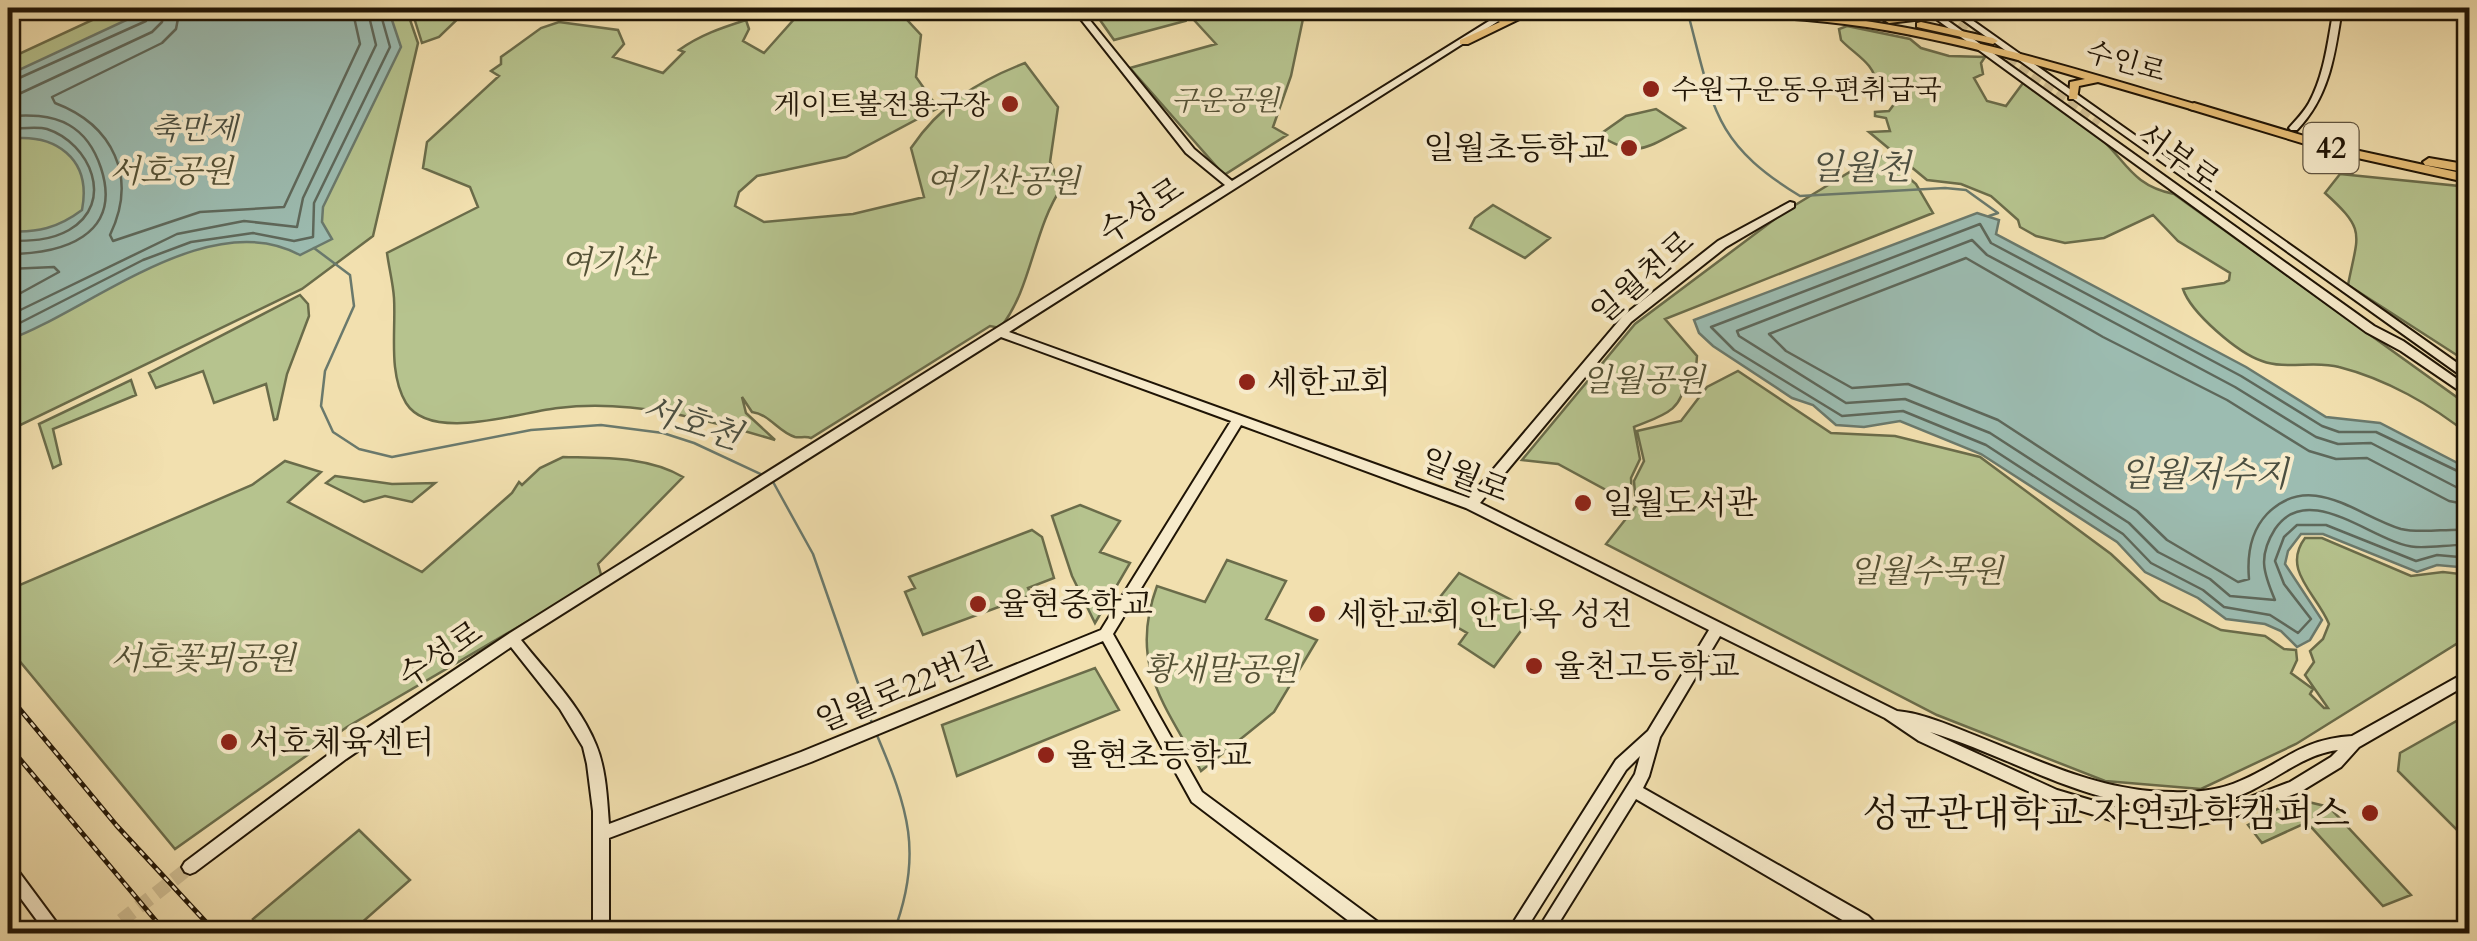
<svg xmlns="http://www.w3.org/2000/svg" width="2477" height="941" viewBox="0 0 2477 941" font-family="Cardo,'Noto Serif KR',serif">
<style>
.green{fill:#b6c38e;stroke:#6a6c4a;stroke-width:2.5}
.water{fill:#9cbcb1;stroke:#6a796c;stroke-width:2.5}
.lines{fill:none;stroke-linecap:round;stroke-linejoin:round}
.shore{stroke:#5e685b;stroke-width:2.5}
.stream{stroke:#6a796c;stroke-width:2.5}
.secondary-tunnel-far1{stroke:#d2c196;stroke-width:10;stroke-dasharray:10 5;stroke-linecap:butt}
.secondary-tunnel{stroke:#d2c196;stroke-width:14;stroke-dasharray:14 8;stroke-linecap:butt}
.secondary-casing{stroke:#1f1405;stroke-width:4}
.primary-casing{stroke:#1f1405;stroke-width:4}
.highway-casing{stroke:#1f1405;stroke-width:4}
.secondary{fill:#f7ebcb;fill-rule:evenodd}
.primary{fill:#e9c078;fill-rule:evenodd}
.highway{fill:#e9c078;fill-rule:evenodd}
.rail-casing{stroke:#1f1405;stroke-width:5}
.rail{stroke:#f7ebcb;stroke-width:2.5;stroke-dasharray:6;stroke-linecap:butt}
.poi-dot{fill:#8f2418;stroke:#f7ebcb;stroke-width:4}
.labels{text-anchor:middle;stroke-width:8;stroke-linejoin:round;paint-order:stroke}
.far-street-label{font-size:28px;fill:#1f1405;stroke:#f7ebcb}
.far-poi-label{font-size:28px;fill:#1f1405;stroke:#f7ebcb;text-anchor:start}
.far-park-label{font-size:28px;font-style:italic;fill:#545135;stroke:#f7ebcb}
.far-water-label{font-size:30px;font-style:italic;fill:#4b4f41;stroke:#f7ebcb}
.shield{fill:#f7ebcb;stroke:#605440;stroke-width:2.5}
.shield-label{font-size:30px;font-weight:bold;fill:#1f1405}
.poi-label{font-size:32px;fill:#1f1405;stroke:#f7ebcb;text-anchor:start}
.street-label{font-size:32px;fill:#1f1405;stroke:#f7ebcb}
.park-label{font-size:32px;font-style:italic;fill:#545135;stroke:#f7ebcb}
.water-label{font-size:35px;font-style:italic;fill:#4b4f41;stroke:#f7ebcb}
.near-poi-label{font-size:38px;fill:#1f1405;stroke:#f7ebcb;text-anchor:end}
</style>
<rect width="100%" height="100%" fill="#f2e0af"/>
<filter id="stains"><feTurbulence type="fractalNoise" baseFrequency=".002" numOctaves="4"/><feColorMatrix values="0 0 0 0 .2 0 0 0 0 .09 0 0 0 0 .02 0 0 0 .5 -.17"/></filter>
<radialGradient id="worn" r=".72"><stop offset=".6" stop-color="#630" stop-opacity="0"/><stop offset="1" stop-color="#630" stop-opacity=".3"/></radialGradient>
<path class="green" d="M 118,8 L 406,8 L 418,43 L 373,236 L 302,289 L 8,431 L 8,59 Z
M 411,8 L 469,8 L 439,37 L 422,43 Z
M 810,8 L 896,8 L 921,35 L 916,77 L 938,108 L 846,157 L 757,176 L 739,192 L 735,206 L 764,222 L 853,214 L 924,197 L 911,148 C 940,105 978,81 1025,63 L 1058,107 L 1050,162 L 1062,187 C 1033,229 1032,289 1000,328 L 990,326 L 811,438 C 806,436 800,438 795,437 C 778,432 771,415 752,412 L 742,397 L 746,413 L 775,440 C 705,419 632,399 558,408 C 520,412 431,443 406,403 C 388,373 396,331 394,298 C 393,283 389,268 387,253 L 478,207 L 470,187 L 423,168 L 427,142 L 499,76 L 491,71 L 501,64 L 501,57 L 541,28 L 559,22 L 618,30 L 624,44 L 613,57 L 663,73 L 684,52 L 679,50 C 700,35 721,28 746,20 L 749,29 L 743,41 L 764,53 L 797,16 Z
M 1101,8 L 1174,8 L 1185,21 L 1114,40 L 1093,10 Z
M 1183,8 L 1300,8 L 1304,14 L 1291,76 L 1273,127 L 1287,135 L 1224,175 L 1130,68 L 1216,44 Z
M 1847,26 L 1910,39 L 1921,48 L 1949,56 L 1985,57 L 1981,63 L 1983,74 L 1974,78 L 1987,101 L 2006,106 L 2023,83 C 2047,99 2072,115 2095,133 C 2126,159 2130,185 2174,194 L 2469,406 L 2469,435 C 2432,405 2386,379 2339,367 C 2315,360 2286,370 2262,361 C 2238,353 2191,313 2183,289 L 2224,283 L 2229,280 L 2230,273 L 2178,241 L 2153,215 L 2104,238 L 2065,243 L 2036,236 L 2020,227 L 2018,220 L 1991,196 L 1961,184 L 1927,180 L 1869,132 L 1890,131 L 1886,118 L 1875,116 L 1875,112 L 1889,111 L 1903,92 L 1877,86 C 1875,63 1855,55 1841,40 L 1839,29 Z
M 1656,109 L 1685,128 C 1646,147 1638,160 1599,135 L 1626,116 Z
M 1876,156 L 1883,156 L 1916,184 L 1933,213 L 1665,319 L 1697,356 L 1696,368 L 1684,378 C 1685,411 1661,416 1634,427 L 1640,459 L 1631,478 L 1632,504 L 1558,464 L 1522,460 L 1635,324 L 1787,210 Z
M 2340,174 L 2469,187 L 2469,363 L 2348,285 C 2358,233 2367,231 2325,193 Z
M 1493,205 L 1550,238 L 1525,258 L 1470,228 L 1475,218 Z
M 300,295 L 308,304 L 309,316 L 287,374 L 277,419 L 274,420 L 266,384 L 214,403 L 203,371 L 156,388 L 149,373 Z
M 1738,371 L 1831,433 L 1895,436 L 1980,457 L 2111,554 L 2160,600 L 2221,630 L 2265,636 L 2284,649 L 2296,650 L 2297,660 L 2291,673 L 2313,689 L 2310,694 L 2324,708 L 2328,708 L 2305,675 L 2314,662 L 2310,651 L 2323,639 L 2329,624 C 2317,594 2281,570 2305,538 L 2322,538 L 2411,576 L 2443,572 L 2469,575 L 2469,636 L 2296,744 L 2201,789 L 2105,781 L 1937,715 L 1606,544 L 1636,506 L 1634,481 L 1644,461 L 1637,431 L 1681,421 L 1707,387 Z
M 131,380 L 136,395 L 53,429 L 61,464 L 53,468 L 39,424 Z
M 563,457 C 603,458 648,456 683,477 L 598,564 L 602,578 L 347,727 L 175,849 L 8,647 L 8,590 L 252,485 L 285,461 L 321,472 L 288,502 L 422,572 L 512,493 L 519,482 L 522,485 L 540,468 Z
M 335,476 L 392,484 L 435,483 L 412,502 L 385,496 L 364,502 L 326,483 Z
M 1080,505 L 1120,521 L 1100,552 L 1130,563 L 1095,623 L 1072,576 L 1052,516 Z
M 1032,530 L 1042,537 L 1054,578 L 1028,588 L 1031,595 L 923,635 L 905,592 L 915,588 L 909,577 Z
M 1227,560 L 1286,581 L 1266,619 L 1317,640 L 1274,712 L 1201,771 C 1165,704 1128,665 1157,586 L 1205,602 Z
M 1459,573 L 1535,612 L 1494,667 L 1459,644 L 1467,633 L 1429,611 Z
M 1095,668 L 1119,710 L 957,776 L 942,725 Z
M 2469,714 L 2469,842 L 2398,771 L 2400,753 Z
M 2296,799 L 2329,807 L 2411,895 L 2383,906 L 2311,827 L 2301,825 L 2262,843 L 2248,825 Z
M 359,830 L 410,880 L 350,933 L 267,933 L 253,919 Z"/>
<path class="water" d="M 152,8 L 388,8 L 401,47 L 323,207 L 322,222 L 332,239 L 300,255 C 209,205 89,311 8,340 L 8,231 C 37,233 58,228 82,210 C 92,158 55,133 8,139 L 8,75 Z
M 1977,213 L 1999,220 L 1996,234 L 2246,367 L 2326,417 L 2380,423 L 2469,469 L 2469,568 L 2437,565 L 2417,572 L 2323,534 L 2301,534 L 2288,551 L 2285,564 L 2322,620 L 2310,640 L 2297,647 L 2281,631 L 2265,624 L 2226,619 L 2198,598 L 2145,572 L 2117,542 L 1981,454 L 1900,421 L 1864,427 L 1836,425 L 1813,405 L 1792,398 L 1713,346 L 1699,333 L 1694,320 Z"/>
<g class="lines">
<path class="shore" d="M 180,8 L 176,29 L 162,43 L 52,97 L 55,103 C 113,125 138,177 110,235 L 113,241 L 200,212 L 284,207 L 360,44 L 352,8
M 8,83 L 146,21 L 153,8
M 8,95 L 21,93 L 152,32 L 162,22 L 165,8
M 8,116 C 28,115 50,114 69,125 C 85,134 95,150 101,168 C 123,236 62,254 8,254
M 8,129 C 20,129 36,126 47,129 C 90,143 116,203 69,230 C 50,241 29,241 8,241
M 8,269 L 54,267 L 59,272 L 8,300
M 8,316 L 177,234 L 244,221 L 297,227 L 303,198 L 376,45 L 367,8
M 8,329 L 143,260 L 191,242 L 253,233 L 294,241 L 313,237 L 314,203 L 390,47 L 379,8
M 2470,477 L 2376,432 L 2339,432 L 2322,426 L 2241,376 L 1991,243 L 1980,224 L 1711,327 L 1734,350 L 1842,416 L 1903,411 L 1986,445 L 2123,534 L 2151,563 L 2203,590 L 2224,607 L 2270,615 L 2298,633 L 2311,619 L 2284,584 L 2275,561 L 2284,537 L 2297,525 L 2326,525 L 2416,561 L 2437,555 L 2470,558
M 2470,490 L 2456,487 L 2371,443 L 2338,444 L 2316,437 L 2235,387 L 1987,255 L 1972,240 L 1737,331 L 1739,336 L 1846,403 L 1905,399 L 1990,433 L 2129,523 L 2158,552 L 2210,579 L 2230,596 L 2275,600 C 2263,572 2258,556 2275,529 C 2309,478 2376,545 2416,547 C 2434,548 2452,544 2470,545
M 2470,505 L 2449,501 L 2367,458 L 2336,459 L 2309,451 L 2227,400 L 2103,337 L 1966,258 L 1769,334 L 1786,351 L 1852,388 L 1908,384 L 1998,420 L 2137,511 L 2167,540 L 2238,582 L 2249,579 C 2247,556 2250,532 2267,514 C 2310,470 2356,515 2401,529 C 2421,534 2448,528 2470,530"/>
<path class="stream" d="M 1690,21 C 1713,110 1716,145 1800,196 L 1945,188 L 1966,190 L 1998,213 L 1989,216
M 314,248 L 350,275 L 354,306 L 325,371 L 321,406 L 333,432 L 359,449 L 392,457 L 531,430 L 601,425 L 663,433 L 694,443 L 765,476
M 772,480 L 813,554 L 873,726
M 876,733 C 908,808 924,854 893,934"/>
<path class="secondary-tunnel-far1" d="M 1933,8 L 2098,125"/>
<path class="secondary-tunnel" d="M 104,934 L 190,867"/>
<defs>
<path id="secondary" d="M 1072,8 L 1080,8 L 1194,149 L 1232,181 L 1510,8 L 1519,8 L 1009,332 L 1469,498 L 1623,316 L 1718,241 L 1790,202 L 1794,203 L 1794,207 L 1726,247 L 1631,322 L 1480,503 L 1897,711 C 1921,713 1946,724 1969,733 C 2036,759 2099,792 2173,792 C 2194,793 2221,790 2240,781 C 2283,763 2301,739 2352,736 L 2470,670 L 2470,683 L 2359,747 L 2341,767 L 2300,792 L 2229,819 L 2183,827 L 2114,821 L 2049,801 L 1919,741 L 1885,718 L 1720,636 L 1660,737 L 1649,776 L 1643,788 L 1868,916 L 1880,928 L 1882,934 L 1862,934 L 1856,928 L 1636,799 L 1552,934 L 1535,934 L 1635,774 L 1640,756 L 1626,770 L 1523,934 L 1506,934 L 1616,760 L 1648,731 L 1709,630 L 1466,508 L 1241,425 L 1113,634 L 1202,792 L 1386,928 L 1388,934 L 1366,934 L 1192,802 L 1103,641 L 811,762 L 609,838 L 609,934 L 593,934 L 593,811 L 587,764 L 583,747 L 560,709 L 511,647 L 346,759 L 195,872 L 190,874 L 185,872 L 182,867 L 185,862 L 336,749 L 507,635 L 1225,185 L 1186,153 ZM 1001,337 L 1231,421 L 1101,630 L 801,752 L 609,824 C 607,798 606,769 596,745 C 580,705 548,674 521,640 ZM 1930,732 C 2032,763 2112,827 2226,800 C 2266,790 2297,755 2338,750 L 2331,757 L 2290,782 L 2229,805 L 2183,813 L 2114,807 L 2057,790 Z
M 1921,8 L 1930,8 L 2374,326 L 2403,341 L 2470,388 L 2470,398 L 2401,351 L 2366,332 Z
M 1946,8 L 1955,8 L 2470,372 L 2470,382 Z
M 2334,8 L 2342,8 C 2335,53 2330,96 2297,130 L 2291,130 L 2289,128 C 2296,120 2304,112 2309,103 C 2325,74 2328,39 2334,8 Z
M 8,862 L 13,864 L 65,934 L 47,934 L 8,881 Z
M 8,911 L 14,914 L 28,934 L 10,934 L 8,931 Z"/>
<path id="primary" d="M 1497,8 L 1507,8 L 1502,21 L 1530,8 L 1542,8 L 1468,44 L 1460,44 L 1460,40 L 1500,22 L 1493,19 Z
M 1638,8 C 1670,6 1704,8 1737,10 C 1780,12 1823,15 1866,21 C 1979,38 2088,73 2198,105 L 2199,107 L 2194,110 L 2098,82 L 2079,86 L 2077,99 L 2069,99 L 2070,82 L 2085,79 C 2014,58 1941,39 1867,27 C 1793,16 1718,15 1643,11 Z
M 1919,8 L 1929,8 L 1932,16 L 1931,18 L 1889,23 L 1884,20 L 1889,17 L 1921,14 Z
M 1921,22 L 1993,38 L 1998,41 L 1993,44 L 1917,27 L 1917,23 Z"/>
<path id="highway" d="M 2194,103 L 2341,147 L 2470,175 L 2470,183 L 2335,153 L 2190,109 L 2188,107 Z
M 2429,158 L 2470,165 L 2470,173 L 2425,165 L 2423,162 Z"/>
</defs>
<use href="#secondary" class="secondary-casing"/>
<use href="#primary" class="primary-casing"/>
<use href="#highway" class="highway-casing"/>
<use href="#secondary" class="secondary"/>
<use href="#primary" class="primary"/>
<use href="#highway" class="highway"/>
<defs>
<path id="rail" d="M 8,695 L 117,826 L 217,934
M 8,745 L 167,934"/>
</defs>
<use href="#rail" class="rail-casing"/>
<use href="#rail" class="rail"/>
</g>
<g class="poi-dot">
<circle cx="1651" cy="89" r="10"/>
<circle cx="1010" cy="104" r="10"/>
<circle cx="1629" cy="148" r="10"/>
<circle cx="1247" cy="382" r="10"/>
<circle cx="1583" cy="503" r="10"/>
<circle cx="978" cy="604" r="10"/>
<circle cx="1317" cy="614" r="10"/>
<circle cx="1534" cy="666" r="10"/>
<circle cx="229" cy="742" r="10"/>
<circle cx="1046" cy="755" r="10"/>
<circle cx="2370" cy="813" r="10"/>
</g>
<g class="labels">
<g class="far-street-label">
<text transform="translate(2126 61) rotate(16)" y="10">수인로</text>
</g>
<g class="far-poi-label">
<text x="1671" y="99">수원구운동우편취급국</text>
<text x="990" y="114" text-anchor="end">게이트볼전용구장</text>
</g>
<g class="far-park-label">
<text x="1225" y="110">구운공원</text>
</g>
<g class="far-water-label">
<text x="194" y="139">축만제</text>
</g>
<rect class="shield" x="2303.5" y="123" width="55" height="50" rx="8"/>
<g class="shield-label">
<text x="2331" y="158">42</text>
</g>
<g class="poi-label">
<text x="1609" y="159" text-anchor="end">일월초등학교</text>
<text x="1267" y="393">세한교회</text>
<text x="1603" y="514">일월도서관</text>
<text x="998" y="615">율현중학교</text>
<text x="1337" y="625">세한교회 안디옥 성전</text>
<text x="1554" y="677">율천고등학교</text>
<text x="249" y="753">서호체육센터</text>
<text x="1066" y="766">율현초등학교</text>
</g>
<g class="street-label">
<text transform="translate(2179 157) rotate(36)" y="11">서부로</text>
<text transform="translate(1141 210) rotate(-33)" y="11">수성로</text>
<text transform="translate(1642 277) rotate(-41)" y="11">일월천로</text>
<text transform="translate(1465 475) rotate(22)" y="11">일월로</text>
<text transform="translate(440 654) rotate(-34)" y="11">수성로</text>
<text transform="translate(904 687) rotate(-22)" y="11">일월로22번길</text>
</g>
<g class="park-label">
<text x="171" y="182">서호공원</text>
<text x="1003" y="192">여기산공원</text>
<text x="607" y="273">여기산</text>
<text x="1643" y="391">일월공원</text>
<text x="1926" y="582">일월수목원</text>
<text x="203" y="669">서호꽃뫼공원</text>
<text x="1221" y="680">황새말공원</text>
</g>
<g class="water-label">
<text x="1860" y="179">일월천</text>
<text transform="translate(692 422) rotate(18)" y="12">서호천</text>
<text x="2204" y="486">일월저수지</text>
</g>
<g class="near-poi-label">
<text x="2350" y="826">성균관대학교 자연과학캠퍼스</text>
</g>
</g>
<rect width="2477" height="941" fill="none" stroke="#f2e0af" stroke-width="40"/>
<rect x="10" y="10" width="2457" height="921" fill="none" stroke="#1f1405" stroke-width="5"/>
<rect x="20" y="20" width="2437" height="901" fill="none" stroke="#1f1405" stroke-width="2.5"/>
<rect width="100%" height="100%" filter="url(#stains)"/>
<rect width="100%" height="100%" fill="url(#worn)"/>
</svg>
